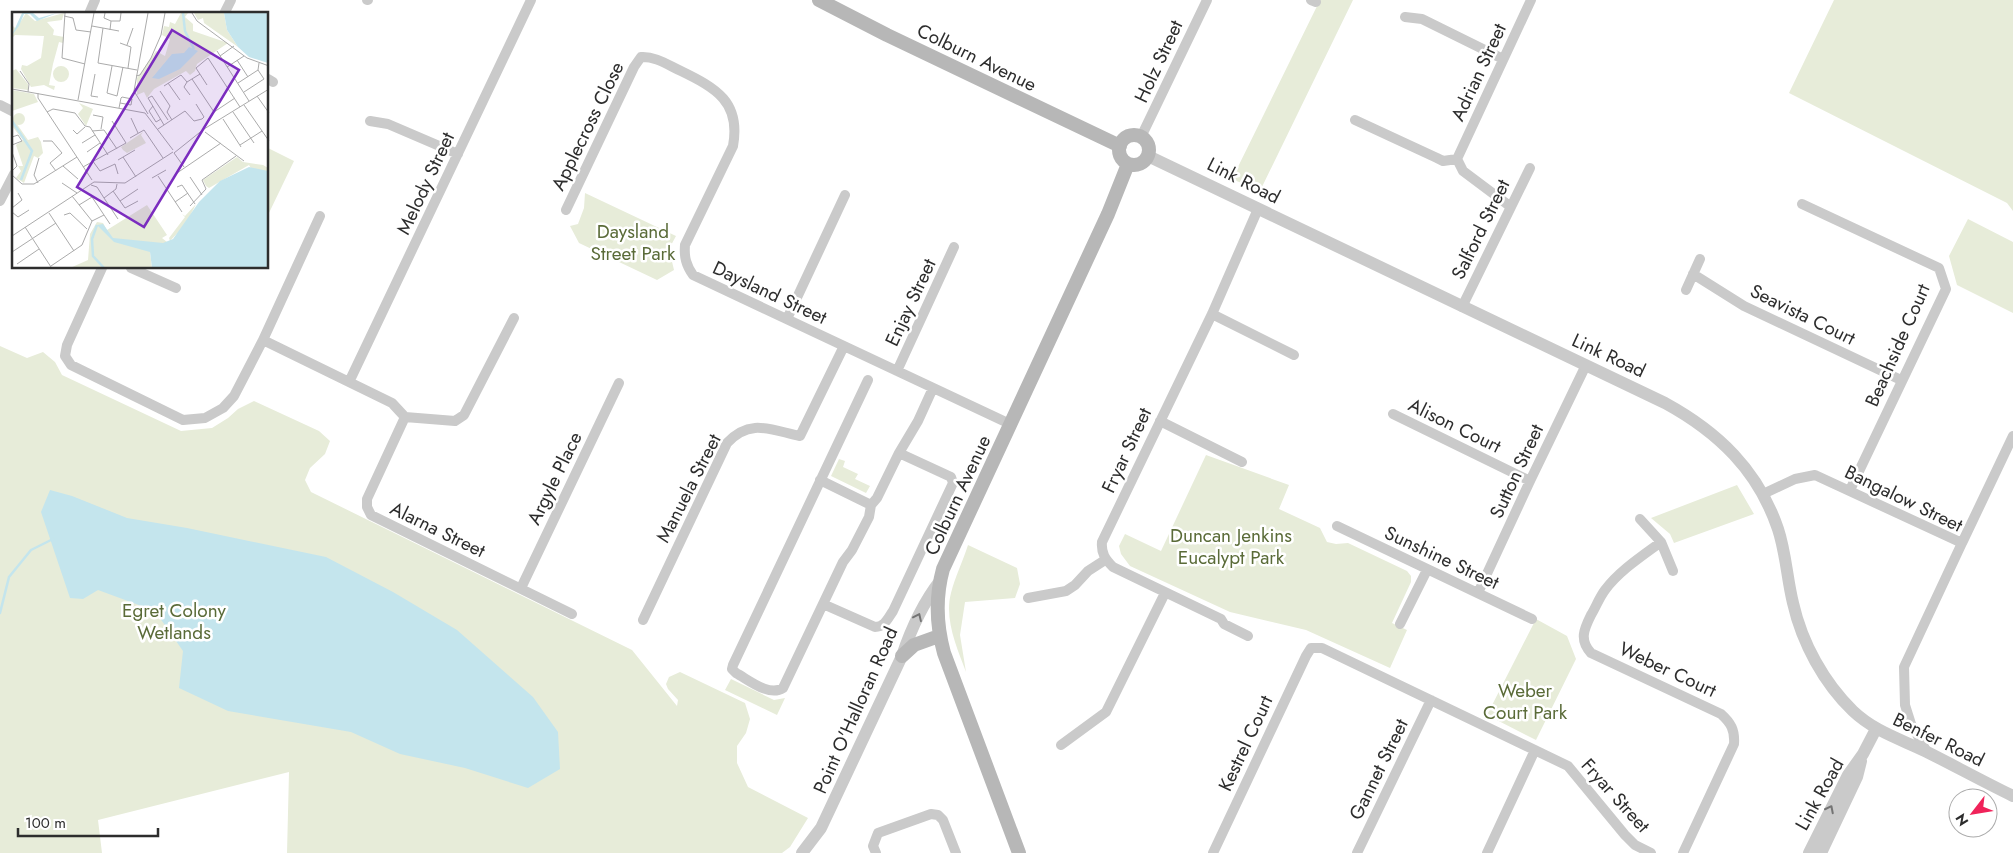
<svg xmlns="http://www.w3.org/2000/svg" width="2013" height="853" viewBox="0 0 2013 853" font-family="Jost,sans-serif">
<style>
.green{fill:#e7ecd9}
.water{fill:#c4e5ed}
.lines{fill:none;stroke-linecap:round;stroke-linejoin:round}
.stream{stroke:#c4e5ed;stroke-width:2.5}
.minor{stroke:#cacaca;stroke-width:10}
.tertiary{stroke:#cacaca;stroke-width:12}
.secondary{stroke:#b7b7b7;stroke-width:14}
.oneway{stroke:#747474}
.labels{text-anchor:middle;stroke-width:5;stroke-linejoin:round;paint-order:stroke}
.street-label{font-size:19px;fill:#2d2d2d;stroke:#fff}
.park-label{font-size:19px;fill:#5a6b38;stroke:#fff}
.inset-river{fill:none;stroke:#c4e5ed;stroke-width:2.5}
.inset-road{fill:none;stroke:#ababab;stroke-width:1}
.view{fill:#7b2cbf;fill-opacity:0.15;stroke:#7b2cbf;stroke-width:2.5}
.inset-edge{fill:none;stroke:#2d2d2d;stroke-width:2.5}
</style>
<rect width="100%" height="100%" fill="#fff"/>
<path class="green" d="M 1320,0 L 1353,0 L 1260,191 L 1232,179 Z
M 1834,0 L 2013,0 L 2013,211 L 2007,203 L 1789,93 Z
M 268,148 L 294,161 L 268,215 Z
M 585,193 L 676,236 L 669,249 L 674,270 L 657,280 L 579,243 L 570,226 L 578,224 L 584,208 Z
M 1968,219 L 2013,242 L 2013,313 L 1957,285 L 1949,256 Z
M 0,346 L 27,358 L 43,352 L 55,362 L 62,375 L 181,431 L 212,428 L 228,418 L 238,409 L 254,401 L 319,431 L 330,441 L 325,454 L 310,468 L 305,480 L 311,492 L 632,650 L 677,706 L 678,700 L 668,689 L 666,684 L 669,677 L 680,672 L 745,703 L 750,719 L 746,733 L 737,746 L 737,763 L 748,787 L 808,818 L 790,847 L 782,853 L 287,853 L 289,772 L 98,820 L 102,853 L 0,853 Z
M 1206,455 L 1289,485 L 1279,509 L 1320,528 L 1327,542 L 1336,544 L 1348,543 L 1407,571 L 1411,576 L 1411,582 L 1392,623 L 1407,630 L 1390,668 L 1306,630 L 1230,612 L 1130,566 L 1121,554 L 1119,546 L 1125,534 L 1161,551 Z
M 839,459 L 845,461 L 843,467 L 858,474 L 855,479 L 870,486 L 866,493 L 831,476 Z
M 1737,485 L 1754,514 L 1674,543 L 1670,534 L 1651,518 Z
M 968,545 L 1017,568 L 1020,584 L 1015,598 L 965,602 L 960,635 L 966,672 C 957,648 944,619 951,593 C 955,577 963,561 968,545 Z
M 1536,619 L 1567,636 L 1576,659 L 1536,740 L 1487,715 Z
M 731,679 L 774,700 L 785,698 L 777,715 L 725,690 Z"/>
<path class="water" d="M 50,490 L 72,496 L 127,518 L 187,528 L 326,557 L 393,592 L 457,630 L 533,697 L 558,732 L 560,769 L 528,788 L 465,768 L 400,754 L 351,732 L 228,711 L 179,688 L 183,651 L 155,611 L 98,590 L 83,599 L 70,598 L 41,512 Z"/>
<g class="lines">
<path class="stream" d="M 0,613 L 9,577 L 31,550 L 53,539"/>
<path class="minor" d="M 367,0 L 368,0
M 1311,0 L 1316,2
M 89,14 L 95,0
M 224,14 L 231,0
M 1405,17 L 1422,19 L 1503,59
M 268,79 L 273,82
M 0,105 L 14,112
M 1355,120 L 1437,158 L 1443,161 L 1457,159 L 1463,171 L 1511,207
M 370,121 L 388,124 L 458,154
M 1141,137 L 1207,0
M 1457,159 L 1531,0
M 0,201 L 14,174
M 1802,204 L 1939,268 L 1946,289 L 1850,490
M 566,210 L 634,67 L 641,57 C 655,56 668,65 681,71 C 716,88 741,102 733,146 L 685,245 C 684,257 686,265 693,275 L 1010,424
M 102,268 L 67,345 L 65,356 L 71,365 L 183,420 L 205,418 L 223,408 L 234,396 L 263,340 L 320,216
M 131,268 L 176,288
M 1693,274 L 1744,306 L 1901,380
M 1686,290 L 1700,259
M 1462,307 L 1530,168
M 1212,314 L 1294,355
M 787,319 L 845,195
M 263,340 L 392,403 L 405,417 L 367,499 L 367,507 L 371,515 L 572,614
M 897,371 L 954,247
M 350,380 L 531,0
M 868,380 L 733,665 L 732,669 L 736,673 C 749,680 769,697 783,688 L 843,562 L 852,550 L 869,517 L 871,505 L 877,498 L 899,453 L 918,421 L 933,388
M 1393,414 L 1530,481
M 405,417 L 455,421 L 464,415 L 514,318
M 1160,421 L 1242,462
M 820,480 L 871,505
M 1763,494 L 1795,479 L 1815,475 L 1962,543 L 1904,667 L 1905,705 L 1911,724 L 1927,752
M 1640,519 L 1661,542 L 1673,571
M 1337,526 L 1532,619
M 1661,542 C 1642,556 1619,571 1605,590 C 1599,598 1596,607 1591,615 C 1584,629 1579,640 1591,653 L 1721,714 C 1731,723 1735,730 1734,744 L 1683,853
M 1962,543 L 2013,436
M 521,588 L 619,383
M 1478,593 L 1530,481 L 1586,365
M 1028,598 L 1066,591 L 1075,585 L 1088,571 L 1105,560
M 823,604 L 875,627 C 885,627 888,618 893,611 L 953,483 L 951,477 L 899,453
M 643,620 L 727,443 C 750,418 771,430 800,436 L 844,346
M 1400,624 L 1427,570
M 1248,636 L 1224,624 L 1221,619 L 1113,567 C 1105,559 1101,553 1102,542 L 1212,314 L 1258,209
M 1061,745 L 1106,712 L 1165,593
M 876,853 L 873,846 L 878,833 L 931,814 L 938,815 L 943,820 L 956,853
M 1213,853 L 1306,656 L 1311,648 L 1322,648 L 1568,766 L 1625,835 L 1635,845 L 1651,853
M 1357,853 L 1431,700
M 1487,853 L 1535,750"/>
<path class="tertiary" d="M 1148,156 L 1665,403 C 1718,432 1758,470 1778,529 C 1786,553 1787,579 1793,603 C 1802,643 1824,683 1853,711 C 1874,731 1900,739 1925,751 C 1955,766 1984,782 2013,796
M 802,853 L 821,828 L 902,656 C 911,629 923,603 940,581
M 1809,853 L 1848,775 L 1863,754 L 1876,729
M 1821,853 L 1857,777 L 1861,761"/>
<path class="secondary" d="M 819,0 L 887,35 L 1120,146
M1119 150a15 15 0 1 1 30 0a15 15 0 1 1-30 0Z
M 902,656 L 914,645 L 939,636
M 1019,853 L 944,653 C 936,624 935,598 943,569 L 1108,214 L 1128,164"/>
</g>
<defs><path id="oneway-chevron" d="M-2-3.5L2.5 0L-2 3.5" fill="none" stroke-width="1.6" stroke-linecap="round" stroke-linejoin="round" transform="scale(1.25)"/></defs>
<g class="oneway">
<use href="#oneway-chevron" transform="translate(918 617) rotate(-65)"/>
<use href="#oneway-chevron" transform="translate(1830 809) rotate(-63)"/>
</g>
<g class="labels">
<g class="street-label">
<text transform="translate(977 57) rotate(26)" y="7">Colburn Avenue</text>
<text transform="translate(1158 61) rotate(-65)" y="7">Holz Street</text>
<text transform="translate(1478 72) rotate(-65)" y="7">Adrian Street</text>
<text transform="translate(587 126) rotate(-64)" y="7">Applecross Close</text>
<text transform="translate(1244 180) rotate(27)" y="7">Link Road</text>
<text transform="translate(425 183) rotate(-65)" y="7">Melody Street</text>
<text transform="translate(1480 229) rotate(-64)" y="7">Salford Street</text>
<text transform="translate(770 292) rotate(25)" y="7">Daysland Street</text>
<text transform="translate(910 302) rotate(-65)" y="7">Enjay Street</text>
<text transform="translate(1803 314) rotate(26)" y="7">Seavista Court</text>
<text transform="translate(1897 345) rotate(-66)" y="7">Beachside Court</text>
<text transform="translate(1609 355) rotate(25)" y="7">Link Road</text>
<text transform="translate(1455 425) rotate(26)" y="7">Alison Court</text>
<text transform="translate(1126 450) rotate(-65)" y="7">Fryar Street</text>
<text transform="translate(1516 471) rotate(-65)" y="7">Sutton Street</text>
<text transform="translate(554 478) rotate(-64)" y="7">Argyle Place</text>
<text transform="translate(688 488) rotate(-63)" y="7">Manuela Street</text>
<text transform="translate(957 495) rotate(-65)" y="7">Colburn Avenue</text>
<text transform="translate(1904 498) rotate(26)" y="7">Bangalow Street</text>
<text transform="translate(438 529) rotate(26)" y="7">Alarna Street</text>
<text transform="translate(1442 557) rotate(25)" y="7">Sunshine Street</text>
<text transform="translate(1668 669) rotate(25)" y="7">Weber Court</text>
<text transform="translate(855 710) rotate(-66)" y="7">Point O'Halloran Road</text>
<text transform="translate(1939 739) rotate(26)" y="7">Benfer Road</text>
<text transform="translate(1245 743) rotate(-65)" y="7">Kestrel Court</text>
<text transform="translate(1378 769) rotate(-64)" y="7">Gannet Street</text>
<text transform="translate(1819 794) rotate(-61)" y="7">Link Road</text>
<text transform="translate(1616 795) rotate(48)" y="7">Fryar Street</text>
</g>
<g class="park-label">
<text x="633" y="238">Daysland<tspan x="633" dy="22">Street Park</tspan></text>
<text x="1231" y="542">Duncan Jenkins<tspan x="1231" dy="22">Eucalypt Park</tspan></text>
<text x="174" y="617">Egret Colony<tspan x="174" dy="22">Wetlands</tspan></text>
<text x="1525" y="697">Weber<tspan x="1525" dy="22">Court Park</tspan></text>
</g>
</g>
<g transform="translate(12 12)">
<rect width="256" height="256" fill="#fff"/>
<path d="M 14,1 L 23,9 L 52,1 L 50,8 L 35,10 L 42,18 L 41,23 L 52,25 L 51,31 L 47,30 L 41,52 L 37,73 L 43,74 L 42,78 L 32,73 L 19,75 L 9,57 L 10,53 L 15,54 L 29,46 L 32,24 L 3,23 L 0,26 L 0,13 L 4,17 ZM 169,1 L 176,1 L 173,5 L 181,12 L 181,19 L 216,31 L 185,52 L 183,59 L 178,63 L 174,59 L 142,77 L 135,86 L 132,80 L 125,83 L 125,66 L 144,39 L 153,44 L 158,27 L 150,23 L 152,14 L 157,15 L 158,10 L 163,12 ZM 182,1 L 212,1 L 215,18 L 226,35 L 192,11 L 191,6 L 186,8 ZM41 62a8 8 0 1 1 16 0a8 8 0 1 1-16 0ZM 4,57 L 16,72 L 16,78 L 0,76 L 0,59 ZM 0,78 L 22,82 L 26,90 L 0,99 ZM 67,91 L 81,97 L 74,114 L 66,102 L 71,96 ZM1 107a6 6 0 1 1 12 0a6 6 0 1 1-12 0ZM 0,105 L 16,128 L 26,125 L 29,130 L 31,141 L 26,146 L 22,144 L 12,171 L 4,166 L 9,159 L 6,154 L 11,154 L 4,133 L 11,128 L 0,114 ZM 131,120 L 129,123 L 134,131 L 115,141 L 111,138 L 109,135 ZM 225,145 L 231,150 L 251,153 L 256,156 L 256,163 L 240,158 L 237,153 L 197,176 L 194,174 L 191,168 ZM 184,192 L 174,212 L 158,229 L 157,226 L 173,205 L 170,202 L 173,204 ZM 135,193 L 155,223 L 150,226 L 155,230 L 138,240 L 140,256 L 58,256 L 76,248 L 78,222 L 85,210 L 91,211 L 95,218 Z" fill="#e7ecd9"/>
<path d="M 10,1 L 21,1 L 27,6 L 45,1 L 25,9 L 18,2 L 12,2 L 7,14 L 0,23 ZM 212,1 L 256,1 L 256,51 L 237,45 L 226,35 L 215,18 ZM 177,35 L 186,39 L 168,57 L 147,67 L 140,66 L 160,42 L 172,41 ZM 237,155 L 256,159 L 256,256 L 140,256 L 138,240 L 102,230 L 85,213 L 91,212 L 101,226 L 151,231 L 161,227 L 187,190 L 208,169 Z" fill="#c4e5ed"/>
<path class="inset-river" d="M 171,1 L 173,19 L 182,37M 0,109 L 20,139 L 9,168M 85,213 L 80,227 L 81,244 L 92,256"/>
<path class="inset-road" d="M 53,1 L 50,46 L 73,52M 93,1 L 92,6 L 99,9 L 98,18M 136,1 L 122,79 L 136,102M 180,1 L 185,9 L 235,46 L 257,54M 52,4 L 61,6 L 64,18 L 79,20M 99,9 L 108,9 L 109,1M 80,14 L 107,19M 91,16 L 86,51 L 125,58M 108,31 L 119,35 L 116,56M 115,33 L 121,16M 205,39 L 237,89M 208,44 L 222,34M 225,48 L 236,65M 100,54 L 95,81 L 105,84 L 111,55M 215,55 L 232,44M 8,59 L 17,72 L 16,80M 83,62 L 79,84 L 86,85M 124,64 L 128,63 L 139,46 L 149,23 L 153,1M 180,67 L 202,100 L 223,86M 175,70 L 172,75 L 178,83M 156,71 L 168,88M 226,71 L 246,58 L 247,51M 195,73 L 184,56 L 196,46 L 228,95M 152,74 L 169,63 L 175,70 L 188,62M 0,77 L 133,101 L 161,138M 148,79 L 158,94 L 155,100 L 160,108M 232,80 L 252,67 L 246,58M 26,81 L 26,86 L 80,168M 245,84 L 257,101M 66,88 L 82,1M 232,93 L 257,129M 141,94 L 137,99 L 144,110 L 149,107M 107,96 L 109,86 L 110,85 L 120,87 L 119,93 L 108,91M 35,100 L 41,97 L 63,101 L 73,114 L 78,115 L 96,143M 221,100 L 242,131M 81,103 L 91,105 L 89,117M 119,106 L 126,121M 211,107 L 229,135M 152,113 L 136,86 L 140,84 L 156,108M 146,117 L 173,99 L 182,109 L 190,107 L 192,105 L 184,92M 61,118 L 65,122 L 73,115M 80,119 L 92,118 L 105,137M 193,120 L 232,149M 0,125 L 6,123 L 10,129 L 0,133M 118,126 L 132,118 L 151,146M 31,129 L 40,129 L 50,141 L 38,151 L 44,159M 70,131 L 83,123M 228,133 L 250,119M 0,140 L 5,154 L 0,159M 75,140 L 88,131M 162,141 L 172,155M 162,141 L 192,117 L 257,77M 111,145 L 124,165M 80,148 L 88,159 L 103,152 L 106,162M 106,148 L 123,138M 51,154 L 66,167M 71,155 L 114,131 L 100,109M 165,161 L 209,131M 0,163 L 10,172 L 22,172 L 65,145M 146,164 L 170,200M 178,165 L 190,183M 140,166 L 154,158M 26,171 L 22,163 L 27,146M 50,171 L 65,181M 79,173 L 85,175 L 92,186 L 104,177 L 105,172M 165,175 L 170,173 L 183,192M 101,179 L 113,196 L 126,189M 60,184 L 80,209M 92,186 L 106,207M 108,189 L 126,177M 163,190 L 176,181M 67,193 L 80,185 L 92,203M 178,194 L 194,177 L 190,168 L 224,144M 0,196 L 10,188 L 6,181M 0,200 L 6,205 L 17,198M 37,201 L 62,239M 52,203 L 58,201 L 75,217M 13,215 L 39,255M 0,224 L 82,170 L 113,171 L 161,140M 0,240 L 44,211M 5,252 L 27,237M 39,254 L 70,233 L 80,209 L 92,203 L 98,212"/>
<path class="view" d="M 160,18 L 227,58 L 132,215 L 65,175 Z"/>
<rect width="256" height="256" class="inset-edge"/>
</g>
<g transform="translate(1973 813) rotate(239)"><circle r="24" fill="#ffffff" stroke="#ababab"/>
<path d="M0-4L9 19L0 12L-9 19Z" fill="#f0235a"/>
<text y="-8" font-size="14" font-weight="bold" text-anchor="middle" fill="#2d2d2d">N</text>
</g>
<path d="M18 828v8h140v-8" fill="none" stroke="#2d2d2d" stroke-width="2.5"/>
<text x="25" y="828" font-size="15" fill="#2d2d2d" stroke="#ffffff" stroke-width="4" paint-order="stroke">100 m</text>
</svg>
